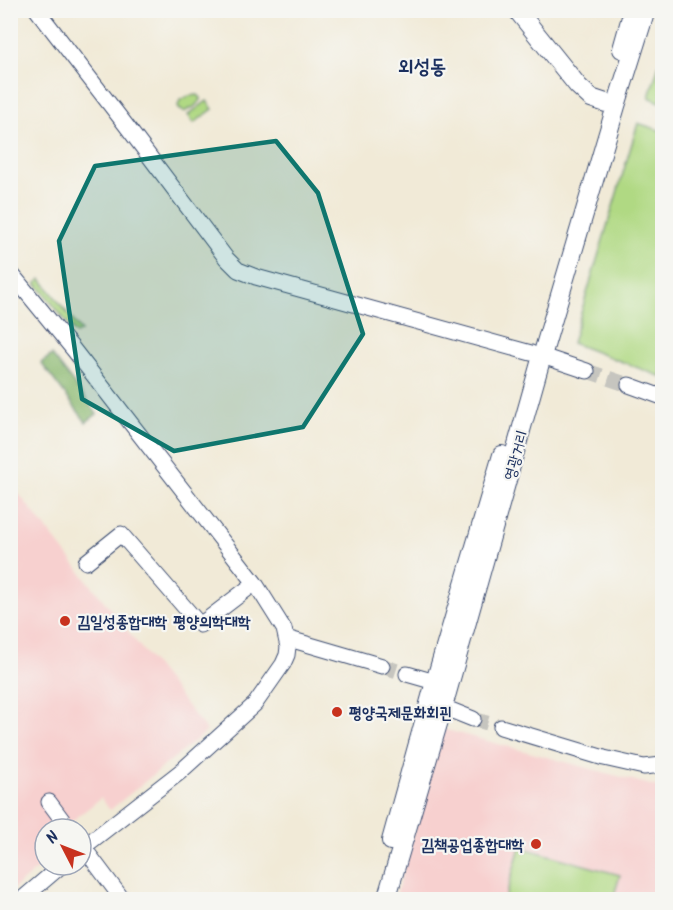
<svg xmlns="http://www.w3.org/2000/svg" width="673" height="910" viewBox="0 0 673 910" font-family="Kalam,'Poor Story',sans-serif">
<style>
.built{fill:#f7d0cf}
.green{fill:#b0d983;stroke:#668470;stroke-width:1.5}
.forest{fill:#8cb971;stroke:#547468;stroke-width:1.5}
.lines{fill:none;stroke-linecap:round;stroke-linejoin:round}
.minor-tunnel{stroke:#c6c5bf;stroke-width:15;stroke-dasharray:15 8;stroke-linecap:butt}
.minor-casing{stroke:#3b4b70;stroke-width:17}
.major-casing{stroke:#3b4b70;stroke-width:20}
.minor{stroke:#fff;stroke-width:15}
.major{stroke:#fff;stroke-width:18}
.marked{fill:#0f766e;fill-opacity:0.2;stroke:#0f766e;stroke-width:4.5;stroke-linejoin:round}
.poi-dot{fill:#c8321e;stroke:#f6f6f2;stroke-width:2}
.labels{text-anchor:middle;stroke-width:4.5;stroke-linejoin:round;paint-order:stroke}
.street-label{font-size:16px;fill:#1b2f5e;stroke:#f6f6f2}
.poi-label{font-size:16px;font-weight:bold;fill:#1b2f5e;stroke:#f6f6f2;text-anchor:start}
.quarter-label{font-size:20px;font-weight:bold;fill:#1b2f5e;stroke:#f6f6f2}
</style>
<rect width="100%" height="100%" fill="#f6f6f2"/>
<filter id="ink" filterUnits="userSpaceOnUse"><feTurbulence type="fractalNoise" baseFrequency=".0167" numOctaves="2"/><feDisplacementMap in="SourceGraphic" scale="12" xChannelSelector="R" yChannelSelector="G"/><feConvolveMatrix kernelMatrix="1 2 1 2 8 2 1 2 1" color-interpolation-filters="sRGB"/></filter>
<filter id="wash" filterUnits="userSpaceOnUse"><feTurbulence type="fractalNoise" baseFrequency=".008" numOctaves="4" result="noise"/><feDisplacementMap in="SourceGraphic" scale="24" xChannelSelector="R" yChannelSelector="G"/><feGaussianBlur stdDeviation="1.35" result="paint"/><feColorMatrix in="noise" values="0 0 0 0 0 0 0 0 0 0 0 0 0 0 0 0 0 1.4 0 .05"/><feComposite in="paint" operator="in"/></filter>
<g filter="url(#wash)">
<rect width="100%" height="100%" fill="#f1ead7"/>
<path class="built" d="M 11,484 L 207,731 L 110,810 L 101,798 L 62,829 L 45,829 L 45,843 L 43,845 L 45,847 L 45,862 L 11,891 Z
M 443,729 L 662,788 L 662,899 L 395,900 Z"/>
<path class="green" d="M 662,55 L 662,103 L 649,97 Z
M 198,95 L 201,98 L 201,100 L 194,107 L 184,112 L 179,109 L 178,106 L 180,100 L 189,96 Z
M 207,101 L 213,109 L 194,123 L 188,115 Z
M 638,123 L 662,131 L 662,377 L 572,343 Z
M 41,279 L 81,331 L 76,334 L 36,283 Z
M 520,847 L 620,875 L 613,899 L 505,899 Z"/>
<path class="forest" d="M 52,355 L 97,414 L 86,422 L 41,363 Z"/>
</g>
<g filter="url(#ink)">
<g class="lines">
<path class="minor-tunnel" d="M 587,371 L 629,385
M 382,666 L 407,674
M 473,719 L 501,727"/>
<defs>
<path id="minor" d="M 37,10 L 125,124 L 226,258 L 238,270 L 256,277 L 531,353
M 10,272 L 73,349 L 255,583 L 284,629 L 288,647 L 287,655 L 283,664 L 255,704 L 180,772 L 81,849
M 542,356 L 587,371
M 629,385 L 662,397
M 86,562 L 121,534 L 200,625 L 255,583
M 286,638 L 382,666
M 407,674 L 435,682
M 443,707 L 473,719
M 501,727 L 604,758 L 644,767 L 662,765
M 49,802 L 69,829
M 81,844 L 123,900
M 21,900 L 62,865"/>
<path id="major" d="M 517,10 L 578,86 L 591,98 L 606,103
M 622,49 L 633,10
M 391,841 L 435,682 L 502,455
M 386,900 L 443,707 L 542,356 L 616,106 L 646,10"/>
</defs>
<use href="#minor" class="minor-casing"/>
<use href="#major" class="major-casing"/>
<use href="#minor" class="minor"/>
<use href="#major" class="major"/>
</g>
</g>
<path class="marked" d="M 276,141 L 318,193 L 363,334 L 303,427 L 174,451 L 82,399 L 59,241 L 95,166 Z"/>
<g class="poi-dot">
<circle cx="65" cy="621" r="6"/>
<circle cx="337" cy="712" r="6"/>
<circle cx="536" cy="844" r="6"/>
</g>
<g class="labels">
<g class="street-label">
<text transform="translate(515 455) rotate(-74)" y="6">영광거리</text>
</g>
<g class="poi-label">
<text x="77" y="627">김일성종합대학 평양의학대학</text>
<text x="349" y="718">평양국제문화회괸</text>
<text x="524" y="850" text-anchor="end">김책공업종합대학</text>
</g>
<g class="quarter-label">
<text x="422" y="73">외성동</text>
</g>
</g>
<rect width="673" height="910" fill="none" stroke="#f6f6f2" stroke-width="36"/>
<g transform="translate(63 847) rotate(312)"><circle r="28" fill="#f6f6f2" stroke="#9ea6b7" stroke-width="1.5"/>
<path d="M0-4.5L10 22L0 15L-10 22Z" fill="#c8321e"/>
<text y="-9" font-size="16" font-weight="bold" text-anchor="middle" fill="#1b2f5e">N</text>
</g>
</svg>
